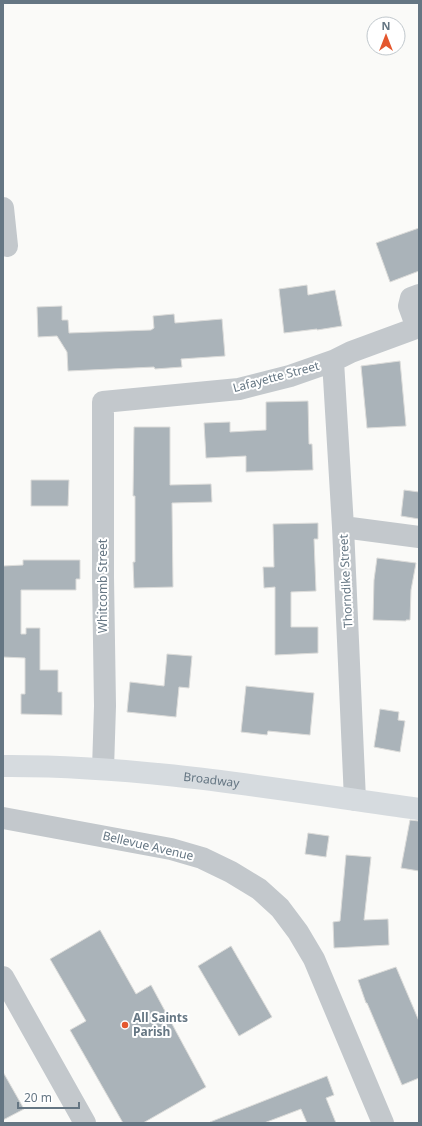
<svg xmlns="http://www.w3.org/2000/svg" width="422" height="1126" viewBox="0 0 422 1126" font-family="'Noto Sans',sans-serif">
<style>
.building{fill:#aab3b9;stroke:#dcdcda}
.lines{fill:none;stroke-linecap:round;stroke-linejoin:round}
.minor{stroke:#c3c8cc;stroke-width:22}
.major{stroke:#d6dbdf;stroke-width:22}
.poi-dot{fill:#e4572e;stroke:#fff;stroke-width:1.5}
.labels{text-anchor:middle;stroke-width:4;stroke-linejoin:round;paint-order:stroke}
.street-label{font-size:12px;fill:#657683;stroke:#fff}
.poi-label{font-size:12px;font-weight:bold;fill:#657683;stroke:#fff;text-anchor:start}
</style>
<rect width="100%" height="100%" fill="#fafaf8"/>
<path class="building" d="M 419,228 L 419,271 L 390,282 L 376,243 Z
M 307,285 L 308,295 L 335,290 L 342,326 L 317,330 L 317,329 L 284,333 L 279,289 Z
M 62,306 L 62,320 L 68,320 L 69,333 L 151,330 L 154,328 L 153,316 L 174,314 L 175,323 L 222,319 L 225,356 L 181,359 L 182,367 L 155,369 L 154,367 L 68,371 L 67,352 L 57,336 L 38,337 L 37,307 Z
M 400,361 L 406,426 L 367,428 L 361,366 Z
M 308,401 L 309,444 L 312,444 L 313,470 L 246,472 L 246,456 L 206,458 L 204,423 L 230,422 L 230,432 L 266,430 L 266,402 Z
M 134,427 L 170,427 L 170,485 L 211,484 L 212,502 L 172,503 L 173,587 L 134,588 L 133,562 L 135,562 L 135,496 L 133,496 Z
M 31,480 L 69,480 L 68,506 L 31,506 Z
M 404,490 L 419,492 L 419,519 L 401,516 Z
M 318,523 L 318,539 L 314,539 L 316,591 L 291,592 L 291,627 L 318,627 L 318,653 L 275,655 L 275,587 L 264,588 L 263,567 L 274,567 L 273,524 Z
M 377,558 L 416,563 L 411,590 L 410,620 L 406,620 L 406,621 L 373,620 L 374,580 Z
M 23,560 L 80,560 L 80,579 L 76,579 L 76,590 L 21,590 L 21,634 L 26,634 L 26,628 L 40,628 L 40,670 L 58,670 L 58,692 L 62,692 L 62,715 L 21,714 L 21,694 L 25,694 L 25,658 L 3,657 L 3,566 L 23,565 Z
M 167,654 L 192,656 L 189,688 L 179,687 L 176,717 L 127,712 L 130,682 L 164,686 Z
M 246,686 L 314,693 L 310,735 L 268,731 L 267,735 L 241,732 Z
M 380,709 L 399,712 L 398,720 L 405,721 L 400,752 L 374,747 Z
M 410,820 L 419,821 L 419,871 L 401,868 Z
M 308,833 L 329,836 L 326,857 L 305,854 Z
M 346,855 L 371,857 L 364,920 L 388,919 L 389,945 L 334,948 L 333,922 L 340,921 Z
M 100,930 L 136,994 L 151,985 L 206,1087 L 143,1123 L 123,1123 L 70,1030 L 86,1021 L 50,959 Z
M 231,946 L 272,1017 L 239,1036 L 198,966 Z
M 396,967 L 419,1021 L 419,1078 L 402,1085 L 367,1003 L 366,1003 L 358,980 Z
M 3,1072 L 24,1109 L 3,1120 Z
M 327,1076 L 334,1095 L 326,1098 L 336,1123 L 307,1123 L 301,1109 L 264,1123 L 211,1123 L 210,1122 Z"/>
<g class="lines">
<path class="minor" d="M 3,208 L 7,246
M 417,328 L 409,306 L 411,298 L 419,295
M 333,361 L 343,527 L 355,800
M 343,527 L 419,537
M 103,769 L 105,706 L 103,577 L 103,402 L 239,389 L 290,376 L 333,361 L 351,352 L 419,327
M 3,818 L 171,849 L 202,858 L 231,872 L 259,889 L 280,908 L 298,932 L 314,959 L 383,1123
M 3,977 L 85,1123"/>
<path class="major" id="s1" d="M 3,766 C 143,765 281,790 419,809"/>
</g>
<circle class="poi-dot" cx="125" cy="1025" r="4"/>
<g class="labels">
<g class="street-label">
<text transform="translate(276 377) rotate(-15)" y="4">Lafayette Street</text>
<text transform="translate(346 581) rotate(-93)" y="4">Thorndike Street</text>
<text transform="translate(103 586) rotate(-90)" y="4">Whitcomb Street</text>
<text dy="4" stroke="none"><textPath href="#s1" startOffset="209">Broadway</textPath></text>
<text transform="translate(148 846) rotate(13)" y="4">Bellevue Avenue</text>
</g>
<g class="poi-label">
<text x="133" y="1022">All Saints<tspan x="133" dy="14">Parish</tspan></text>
</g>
</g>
<rect width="422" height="1126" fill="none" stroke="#657683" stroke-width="8"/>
<g transform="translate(386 36)"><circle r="19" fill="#ffffff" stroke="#c1c8cd"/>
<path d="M0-3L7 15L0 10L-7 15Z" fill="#e4572e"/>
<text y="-6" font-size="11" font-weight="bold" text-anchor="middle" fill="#657683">N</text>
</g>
<path d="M18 1102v6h61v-6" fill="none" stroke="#657683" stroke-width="2"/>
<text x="24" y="1102" font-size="12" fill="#657683" stroke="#ffffff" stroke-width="3" paint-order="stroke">20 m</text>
</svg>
